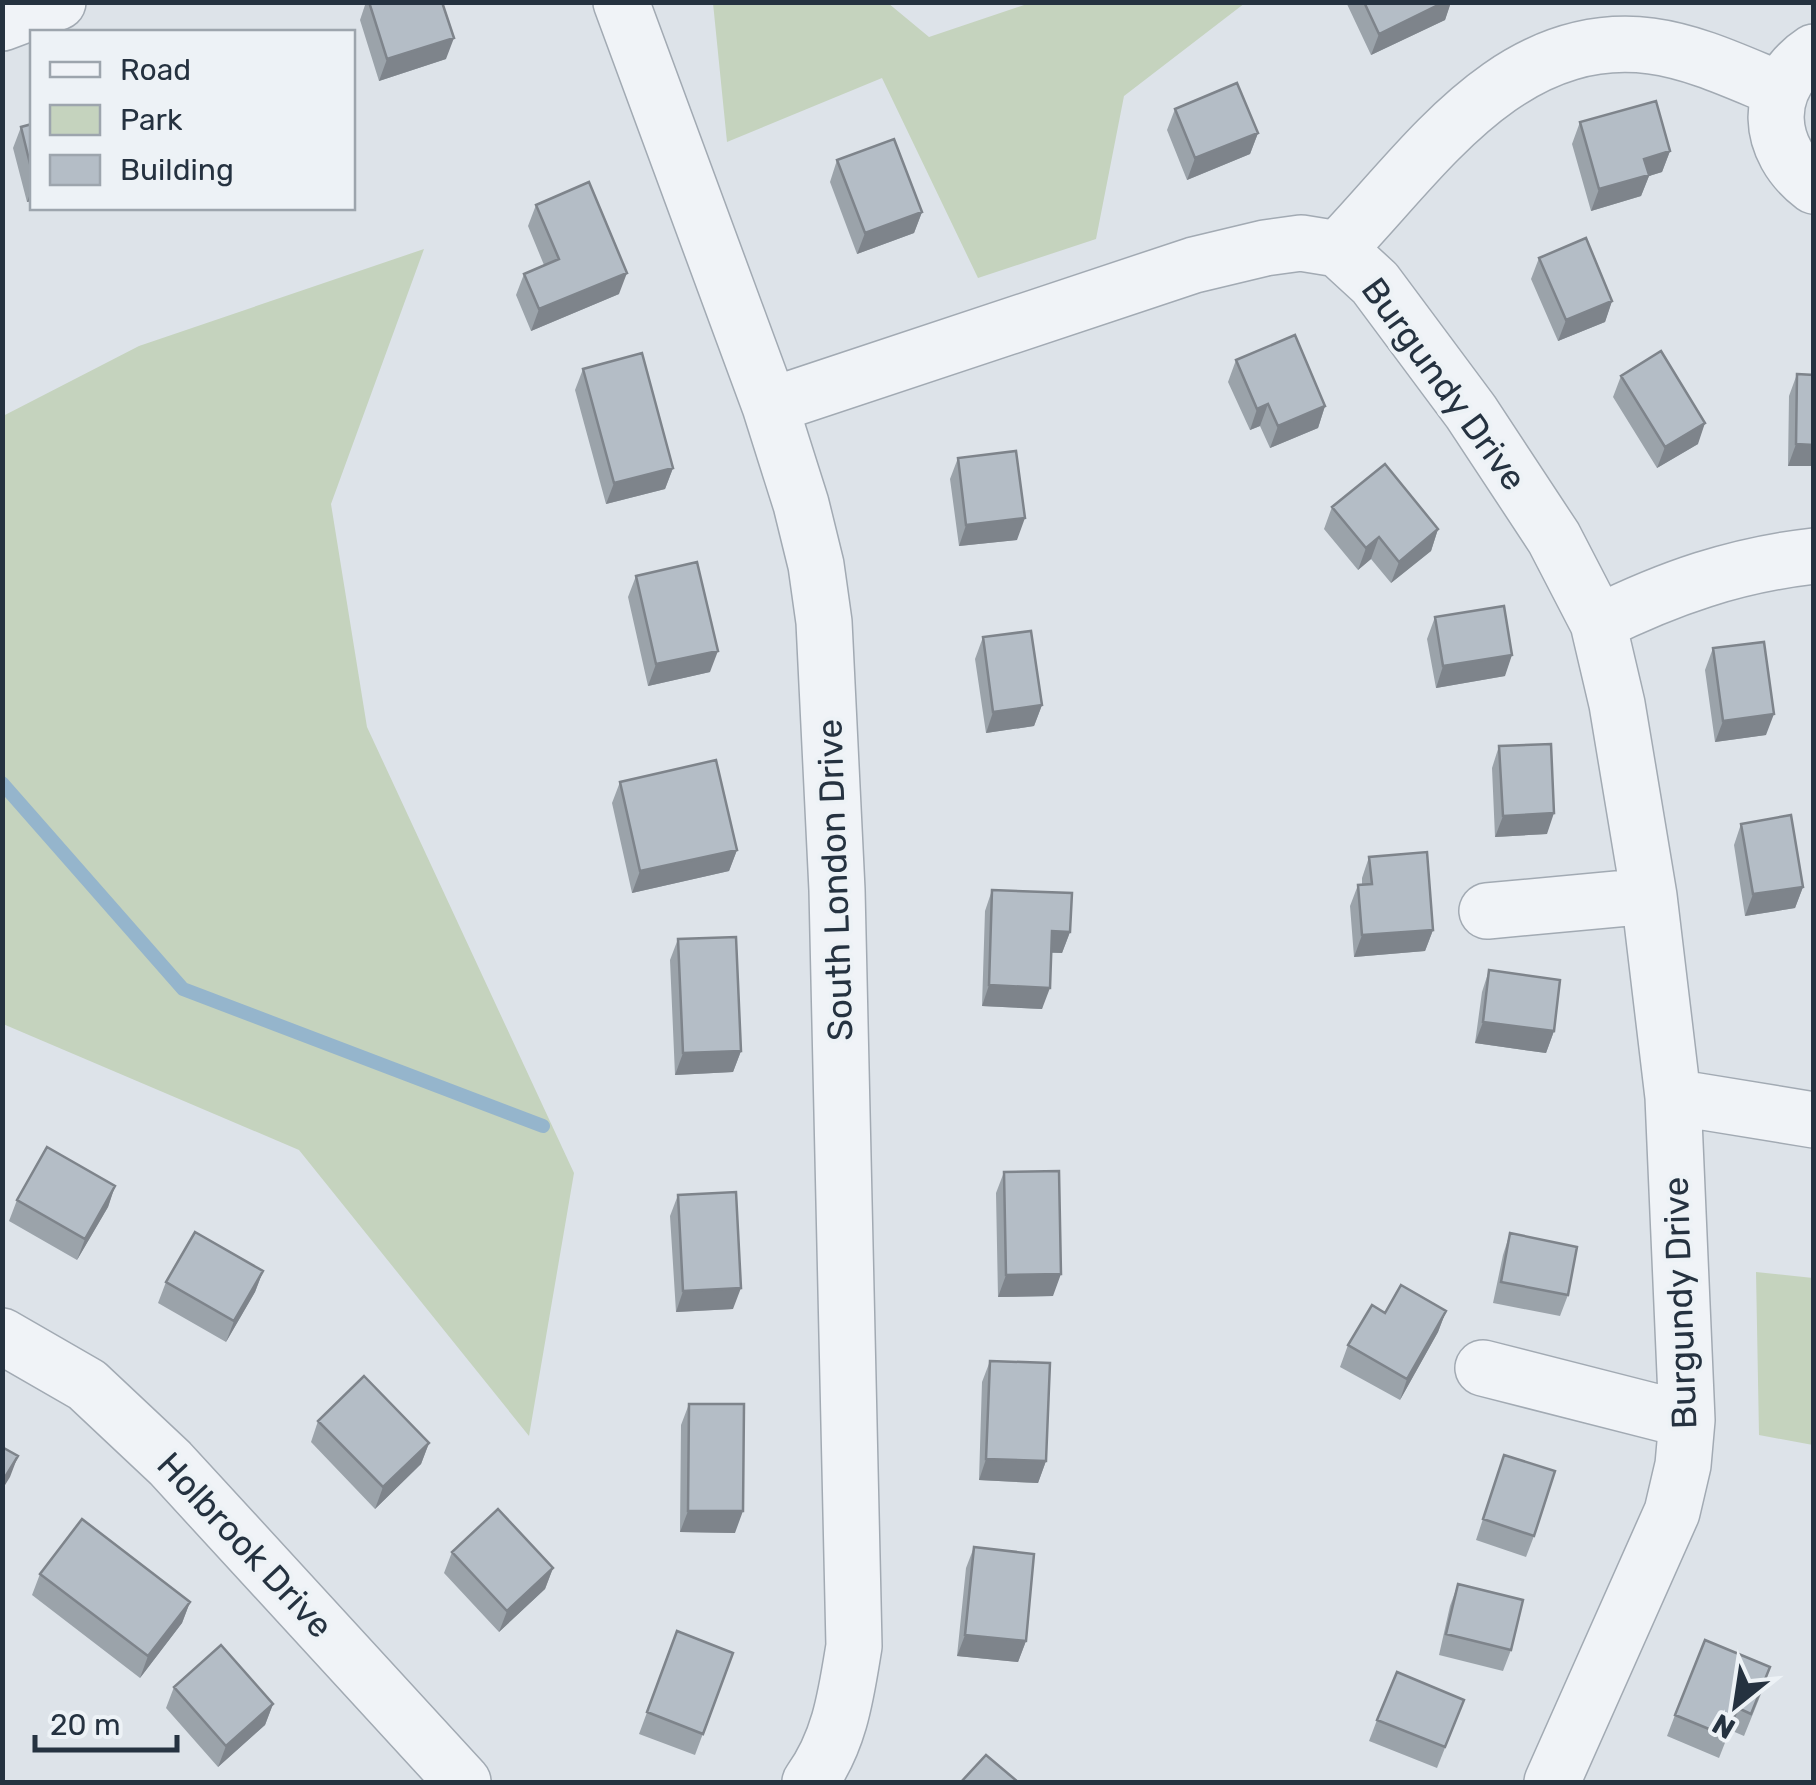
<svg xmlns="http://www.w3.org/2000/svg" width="1816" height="1785" viewBox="0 0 1816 1785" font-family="Rubik,sans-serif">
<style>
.green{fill:#c5d3be}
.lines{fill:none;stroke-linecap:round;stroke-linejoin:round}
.stream{stroke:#95b5cc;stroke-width:14}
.minor-casing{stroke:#a2aab3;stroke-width:58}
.minor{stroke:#f0f3f7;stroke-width:55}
.wall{fill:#9ba3aa}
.shaded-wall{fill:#7e848b}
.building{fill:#b4bdc6;stroke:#7e848b;stroke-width:2.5}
.labels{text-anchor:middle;stroke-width:8;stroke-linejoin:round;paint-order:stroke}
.street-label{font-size:35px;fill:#253240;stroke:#edf2f6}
</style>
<rect width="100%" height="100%" fill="#dde3e9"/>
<path class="green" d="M 713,3 L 888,3 L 929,37 L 1030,3 L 1245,3 L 1124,96 L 1096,239 L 978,278 L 882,78 L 727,142 Z
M 424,249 L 331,504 L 367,727 L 574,1173 L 529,1436 L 299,1150 L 3,1024 L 3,416 L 139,346 Z
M 1756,1272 L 1813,1278 L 1813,1445 L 1759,1435 Z"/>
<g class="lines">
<path class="stream" d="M 2,783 L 183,989 L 543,1126"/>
<defs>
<path id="minor" d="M 621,2 L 770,406 L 801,504 L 816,565 L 824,622 L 837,890 L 854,1646 C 846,1695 840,1741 810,1782
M 2,23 L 58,2
M 1814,52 C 1761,87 1766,150 1814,186
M 1338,249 C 1424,160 1508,28 1651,46 C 1696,52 1739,73 1781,90
M 770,406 L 1194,265 L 1265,248 L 1301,243 L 1338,249 L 1375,283 L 1471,412 L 1554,538 L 1598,623 L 1617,704 L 1649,896 L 1673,1097 L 1687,1420 L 1683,1465 L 1672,1512 L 1552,1782
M 1598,623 C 1669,588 1735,565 1814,556
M 1487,911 L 1649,896
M 1673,1097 L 1814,1120
M 2,1336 L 87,1385 L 170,1463 L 463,1782
M 1483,1368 L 1687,1420"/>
</defs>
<use href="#minor" class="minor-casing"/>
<use href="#minor" class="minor"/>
</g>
<path class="wall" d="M 366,2 L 442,2 L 446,59 L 379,81 L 360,20 Z
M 1346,2 L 1451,2 L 1445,20 L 1371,55 Z
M 1175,109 L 1258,133 L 1250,154 L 1187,180 L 1167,130 Z
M 1580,122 L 1670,151 L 1662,172 L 1649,176 L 1641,196 L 1591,211 L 1572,144 Z
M 32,124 L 32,201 L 27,202 L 13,148 L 21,127 Z
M 837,160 L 922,212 L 914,233 L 857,254 L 830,182 Z
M 536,205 L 619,294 L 531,331 L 516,295 L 524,274 L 544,265 L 528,226 Z
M 1539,258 L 1612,301 L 1605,322 L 1558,341 L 1531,279 Z
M 1236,360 L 1325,406 L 1318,428 L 1270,448 L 1260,426 L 1250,430 L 1228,382 Z
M 583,369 L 673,468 L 665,489 L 606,504 L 575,390 Z
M 1797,374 L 1814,375 L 1814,466 L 1788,466 L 1789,396 Z
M 1621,376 L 1698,444 L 1657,468 L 1613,397 Z
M 958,458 L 1017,540 L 959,546 L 950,479 Z
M 1332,507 L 1438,529 L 1431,551 L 1391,583 L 1371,559 L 1358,570 L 1324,529 Z
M 636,576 L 710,672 L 648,686 L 628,597 Z
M 1435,617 L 1505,676 L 1436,688 L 1427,639 Z
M 983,637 L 1042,705 L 1034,726 L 986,733 L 975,659 Z
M 1713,648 L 1766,735 L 1715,742 L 1705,670 Z
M 1499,746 L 1547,834 L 1495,837 L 1492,768 Z
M 620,782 L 737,850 L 729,871 L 632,893 L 612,803 Z
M 1741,824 L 1803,887 L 1795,908 L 1745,916 L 1734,845 Z
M 1369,857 L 1433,930 L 1425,951 L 1354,957 L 1350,906 L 1358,885 L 1362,885 L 1362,878 Z
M 992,890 L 1070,932 L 1062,953 L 1051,953 L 1042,1009 L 982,1006 L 985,911 Z
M 678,939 L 741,1051 L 733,1072 L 675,1075 L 670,960 Z
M 1489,970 L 1554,1031 L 1546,1053 L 1475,1043 L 1482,992 Z
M 1004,1172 L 1053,1296 L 998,1297 L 996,1193 Z
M 115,1186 L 108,1207 L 77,1260 L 9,1221 L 17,1200 Z
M 678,1195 L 733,1309 L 676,1312 L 670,1216 Z
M 1510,1233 L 1568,1295 L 1560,1316 L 1493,1303 L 1503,1255 Z
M 263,1271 L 255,1292 L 226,1342 L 158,1303 L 166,1282 Z
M 1446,1311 L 1438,1332 L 1400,1400 L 1340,1367 L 1348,1345 L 1385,1313 Z
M 990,1361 L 1046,1461 L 1038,1483 L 979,1480 L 982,1382 Z
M 689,1404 L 735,1533 L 680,1532 L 681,1425 Z
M 318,1421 L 429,1443 L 421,1464 L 375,1509 L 311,1442 Z
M 1504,1455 L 1534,1536 L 1526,1557 L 1476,1540 Z
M 974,1547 L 1026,1641 L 1018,1662 L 957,1656 L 966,1568 Z
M 452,1552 L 553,1568 L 545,1589 L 499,1632 L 444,1573 Z
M 40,1574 L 190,1602 L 182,1623 L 140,1678 L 32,1595 Z
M 1458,1584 L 1511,1650 L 1503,1671 L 1439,1655 L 1450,1606 Z
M 677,1631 L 733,1653 L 695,1755 L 639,1734 Z
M 174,1687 L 273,1704 L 265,1725 L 218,1767 L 166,1708 Z
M 1763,1689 L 1744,1736 L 1730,1730 L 1719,1758 L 1667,1736 L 1675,1715 Z
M 1464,1700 L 1437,1768 L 1369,1741 L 1377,1720 Z"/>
<path class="shaded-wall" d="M 1444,2 L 1451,2 L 1445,20 L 1371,55 L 1379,34 Z
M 454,38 L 446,59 L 379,81 L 387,59 Z
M 1258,133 L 1250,154 L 1187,180 L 1195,158 Z
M 1670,151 L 1662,172 L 1649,176 L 1641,196 L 1591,211 L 1599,189 L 1644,159 Z
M 32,188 L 32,201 L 27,202 Z
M 922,212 L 914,233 L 857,254 L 865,233 Z
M 627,273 L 619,294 L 531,331 L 539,309 Z
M 1612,301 L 1605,322 L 1558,341 L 1566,320 Z
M 1268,404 L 1260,426 L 1250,430 L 1257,409 Z
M 1325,406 L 1318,428 L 1270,448 L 1278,426 Z
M 1705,423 L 1698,444 L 1657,468 L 1665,447 Z
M 1796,444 L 1814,445 L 1814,466 L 1788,466 Z
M 673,468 L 665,489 L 606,504 L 614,483 Z
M 1025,518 L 1017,540 L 959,546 L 966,525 Z
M 1438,529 L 1431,551 L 1391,583 L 1399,562 Z
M 1379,537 L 1371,559 L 1358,570 L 1366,548 Z
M 718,651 L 710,672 L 648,686 L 656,664 Z
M 1512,655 L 1505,676 L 1436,688 L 1443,666 Z
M 1042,705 L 1034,726 L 986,733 L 993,712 Z
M 1774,714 L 1766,735 L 1715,742 L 1723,721 Z
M 1554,813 L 1547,834 L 1495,837 L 1503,816 Z
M 737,850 L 729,871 L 632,893 L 640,871 Z
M 1803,887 L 1795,908 L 1745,916 L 1753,894 Z
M 1433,930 L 1425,951 L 1354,957 L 1362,935 Z
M 1052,931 L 1070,932 L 1062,953 L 1044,952 Z
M 989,985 L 1050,988 L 1042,1009 L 982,1006 Z
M 1483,1022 L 1554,1031 L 1546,1053 L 1475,1043 Z
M 741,1051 L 733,1072 L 675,1075 L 683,1053 Z
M 115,1186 L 108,1207 L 77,1260 L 85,1239 Z
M 263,1271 L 255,1292 L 226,1342 L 234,1321 Z
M 1061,1274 L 1053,1296 L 998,1297 L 1006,1275 Z
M 741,1288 L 733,1309 L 676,1312 L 683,1291 Z
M 1446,1311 L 1438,1332 L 1400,1400 L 1407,1379 Z
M 429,1443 L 421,1464 L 375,1509 L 383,1487 Z
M 18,1456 L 10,1477 L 2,1490 L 2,1482 Z
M 986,1459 L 1046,1461 L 1038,1483 L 979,1480 Z
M 688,1511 L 743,1511 L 735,1533 L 680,1532 Z
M 553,1568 L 545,1589 L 499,1632 L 507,1611 Z
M 190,1602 L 182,1623 L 140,1678 L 148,1656 Z
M 965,1635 L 1026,1641 L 1018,1662 L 957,1656 Z
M 273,1704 L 265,1725 L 218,1767 L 226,1746 Z"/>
<path class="building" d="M 369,2 L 442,2 L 454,38 L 387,59 Z
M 1364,2 L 1444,2 L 1379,34 Z
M 1237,83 L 1258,133 L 1195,158 L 1175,109 Z
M 1656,101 L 1670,151 L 1644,159 L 1649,175 L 1599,189 L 1580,122 Z
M 32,124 L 32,172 L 21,127 Z
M 894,139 L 922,212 L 865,233 L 837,160 Z
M 589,182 L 627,273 L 539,309 L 524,274 L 559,259 L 536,205 Z
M 1586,238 L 1612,301 L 1566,320 L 1539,258 Z
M 1295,335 L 1325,406 L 1278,426 L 1268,404 L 1257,409 L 1236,360 Z
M 1661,351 L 1705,423 L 1665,447 L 1621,376 Z
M 642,353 L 673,468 L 614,483 L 583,369 Z
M 1797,374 L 1814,375 L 1814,445 L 1796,444 Z
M 1016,451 L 1025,518 L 966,525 L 958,458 Z
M 1385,464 L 1438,529 L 1399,562 L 1379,537 L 1366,548 L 1332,507 Z
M 697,562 L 718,651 L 656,664 L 636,576 Z
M 1504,606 L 1512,655 L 1443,666 L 1435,617 Z
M 1031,631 L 1042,705 L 993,712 L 983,637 Z
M 1764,642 L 1774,714 L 1723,721 L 1713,648 Z
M 1551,744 L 1554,813 L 1503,816 L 1499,746 Z
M 716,760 L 737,850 L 640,871 L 620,782 Z
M 1791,815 L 1803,887 L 1753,894 L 1741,824 Z
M 1427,852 L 1433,930 L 1362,935 L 1358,885 L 1372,884 L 1369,857 Z
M 992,890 L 1072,893 L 1070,932 L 1052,931 L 1050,988 L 989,985 Z
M 736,937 L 741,1051 L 683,1053 L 678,939 Z
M 1489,970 L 1560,980 L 1554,1031 L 1483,1022 Z
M 47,1147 L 115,1186 L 85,1239 L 17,1200 Z
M 1059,1171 L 1061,1274 L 1006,1275 L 1004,1172 Z
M 736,1192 L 741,1288 L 683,1291 L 678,1195 Z
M 195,1232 L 263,1271 L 234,1321 L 166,1282 Z
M 1510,1233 L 1577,1247 L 1568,1295 L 1501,1282 Z
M 1401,1285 L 1446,1311 L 1407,1379 L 1348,1345 L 1372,1305 L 1385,1313 Z
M 990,1361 L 1050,1363 L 1046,1461 L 986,1459 Z
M 364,1376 L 429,1443 L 383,1487 L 318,1421 Z
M 689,1404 L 744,1404 L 743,1511 L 688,1511 Z
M 2,1447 L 18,1456 L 2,1482 Z
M 1504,1455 L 1555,1471 L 1534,1536 L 1483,1519 Z
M 498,1509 L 553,1568 L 507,1611 L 452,1552 Z
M 82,1519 L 190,1602 L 148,1656 L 40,1574 Z
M 974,1547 L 1034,1554 L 1026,1641 L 965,1635 Z
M 1458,1584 L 1523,1600 L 1511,1650 L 1446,1634 Z
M 677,1631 L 733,1653 L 703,1734 L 647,1712 Z
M 1705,1640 L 1770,1667 L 1751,1714 L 1738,1708 L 1726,1736 L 1675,1715 Z
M 221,1645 L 273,1704 L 226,1746 L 174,1687 Z
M 1397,1672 L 1464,1700 L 1445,1747 L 1377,1720 Z
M 986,1755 L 1018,1782 L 961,1782 Z"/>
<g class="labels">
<g class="street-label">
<text transform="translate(1444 384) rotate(54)" y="12">Burgundy Drive</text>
<text transform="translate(835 880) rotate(-92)" y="12">South London Drive</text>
<text transform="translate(1680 1303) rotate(-92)" y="12">Burgundy Drive</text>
<text transform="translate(245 1545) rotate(47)" y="12">Holbrook Drive</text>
</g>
</g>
<rect width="1816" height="1785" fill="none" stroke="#253240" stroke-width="10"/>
<rect x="30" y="30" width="325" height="180" fill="#edf2f6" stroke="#9da5ad" stroke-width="2.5"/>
<rect x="50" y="62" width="50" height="15" fill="#f0f3f7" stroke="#9da5ad" stroke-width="2.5"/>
<text x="120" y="80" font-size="30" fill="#253240">Road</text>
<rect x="50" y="105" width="50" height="30" fill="#c5d3be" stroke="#9da5ad" stroke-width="2.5"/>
<text x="120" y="130" font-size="30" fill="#253240">Park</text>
<rect x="50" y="155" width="50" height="30" fill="#b4bdc6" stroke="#9da5ad" stroke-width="2.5"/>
<text x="120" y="180" font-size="30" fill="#253240">Building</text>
<g transform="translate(1736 1705) rotate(210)" stroke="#edf2f6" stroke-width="8" paint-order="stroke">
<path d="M0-8L18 38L0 25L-18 38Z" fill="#253240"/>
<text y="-15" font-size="28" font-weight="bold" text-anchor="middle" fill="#253240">N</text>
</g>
<path d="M35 1735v15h142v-15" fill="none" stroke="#253240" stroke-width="5"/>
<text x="50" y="1735" font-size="30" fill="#253240" stroke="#edf2f6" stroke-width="8" paint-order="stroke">20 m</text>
</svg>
